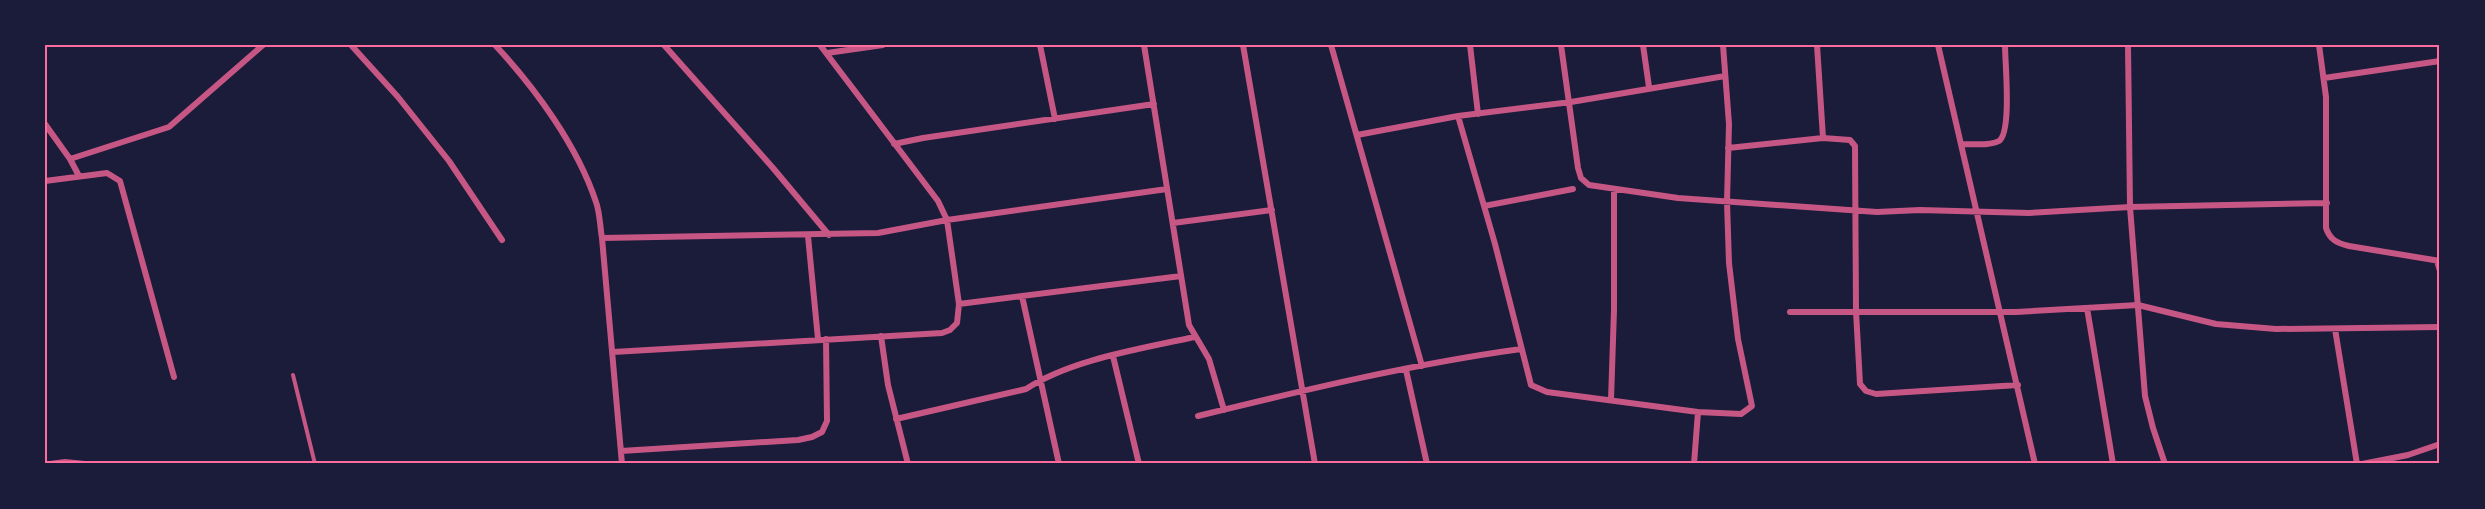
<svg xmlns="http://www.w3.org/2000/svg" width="2485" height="509" viewBox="0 0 2485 509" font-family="Cabin,sans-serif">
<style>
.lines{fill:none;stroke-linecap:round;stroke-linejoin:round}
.service{stroke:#c65784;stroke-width:4}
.minor{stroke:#c65784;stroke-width:6}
.neatline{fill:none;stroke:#ff6b9d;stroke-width:2}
</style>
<rect width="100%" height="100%" fill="#1b1b3a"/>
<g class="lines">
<path class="service" d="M 293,375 L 315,464"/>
<path class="minor" d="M 351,45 L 398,97 L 449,161 L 502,240
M 495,45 C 535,88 577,145 596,202 C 600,213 600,227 602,238 L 622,464
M 664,45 L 773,168 L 829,235
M 1040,45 L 1055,119
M 1144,45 L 1189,325 L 1209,359 L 1224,410
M 1243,45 L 1315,464
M 1331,45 L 1422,366
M 1470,45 L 1478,114
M 1561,45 L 1578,168 L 1581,178 L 1589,185 L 1678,198 L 1877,212 L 1920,210 L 2029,213 L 2130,207 L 2327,203
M 1643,45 L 1649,87
M 1817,45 L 1823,138
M 1938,45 L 2035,464
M 2128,45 L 2130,207 L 2145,396 L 2153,428 L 2165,464
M 2319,45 L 2326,97 L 2326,228 C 2330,240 2337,243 2349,246 L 2440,261
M 827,53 L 883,45
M 2324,78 L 2440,61
M 1458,116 L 1495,244 L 1531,385 L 1547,392 L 1698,412 L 1741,414 L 1752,406 L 1738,339 L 1729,263 L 1727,202 L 1729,124 L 1723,45
M 45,124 L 70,159 L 79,176
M 1357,135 L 1458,116 L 1571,102 L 1725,76
M 894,144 L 923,138 L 1154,104
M 1962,144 C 1973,144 1990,146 1999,141 C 2012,132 2005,63 2005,45
M 1728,148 L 1823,138 L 1850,140 L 1855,146 L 1856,311 L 1860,384 L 1866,391 L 1876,394 L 2018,385
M 70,159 L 169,127 L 263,45
M 45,181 L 107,173 L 120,181 L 174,377
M 1484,206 L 1573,189
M 1173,223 L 1272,210
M 808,236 L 818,339
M 602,238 L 878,233 L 947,220 L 1167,189
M 2437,261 L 2440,271
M 1022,296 L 1059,464
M 959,304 L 1181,276
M 2087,308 L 2113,464
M 1790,312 L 2016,312 L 2138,305 L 2216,324 L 2276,329 L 2440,327
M 2335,329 L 2357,464
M 881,336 L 888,385 L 908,464
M 613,352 L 942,333 L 950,330 L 957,323 L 959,304 L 947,220 L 938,201 L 820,45
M 1113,356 L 1139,464
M 1406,370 L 1427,464
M 1611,400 L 1614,310 L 1614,190
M 1198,416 C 1304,390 1412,364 1521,349
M 896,419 L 1026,389 C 1072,359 1141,349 1194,337
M 621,451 L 798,440 L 812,437 L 822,432 L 827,421 L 826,339
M 50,464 L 65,462 L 85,464
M 1694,464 L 1698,412
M 2362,464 L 2408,455 L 2440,444"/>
</g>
<rect width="2485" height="509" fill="none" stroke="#1b1b3a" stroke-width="93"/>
<rect x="46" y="46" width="2392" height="416" class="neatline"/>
</svg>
